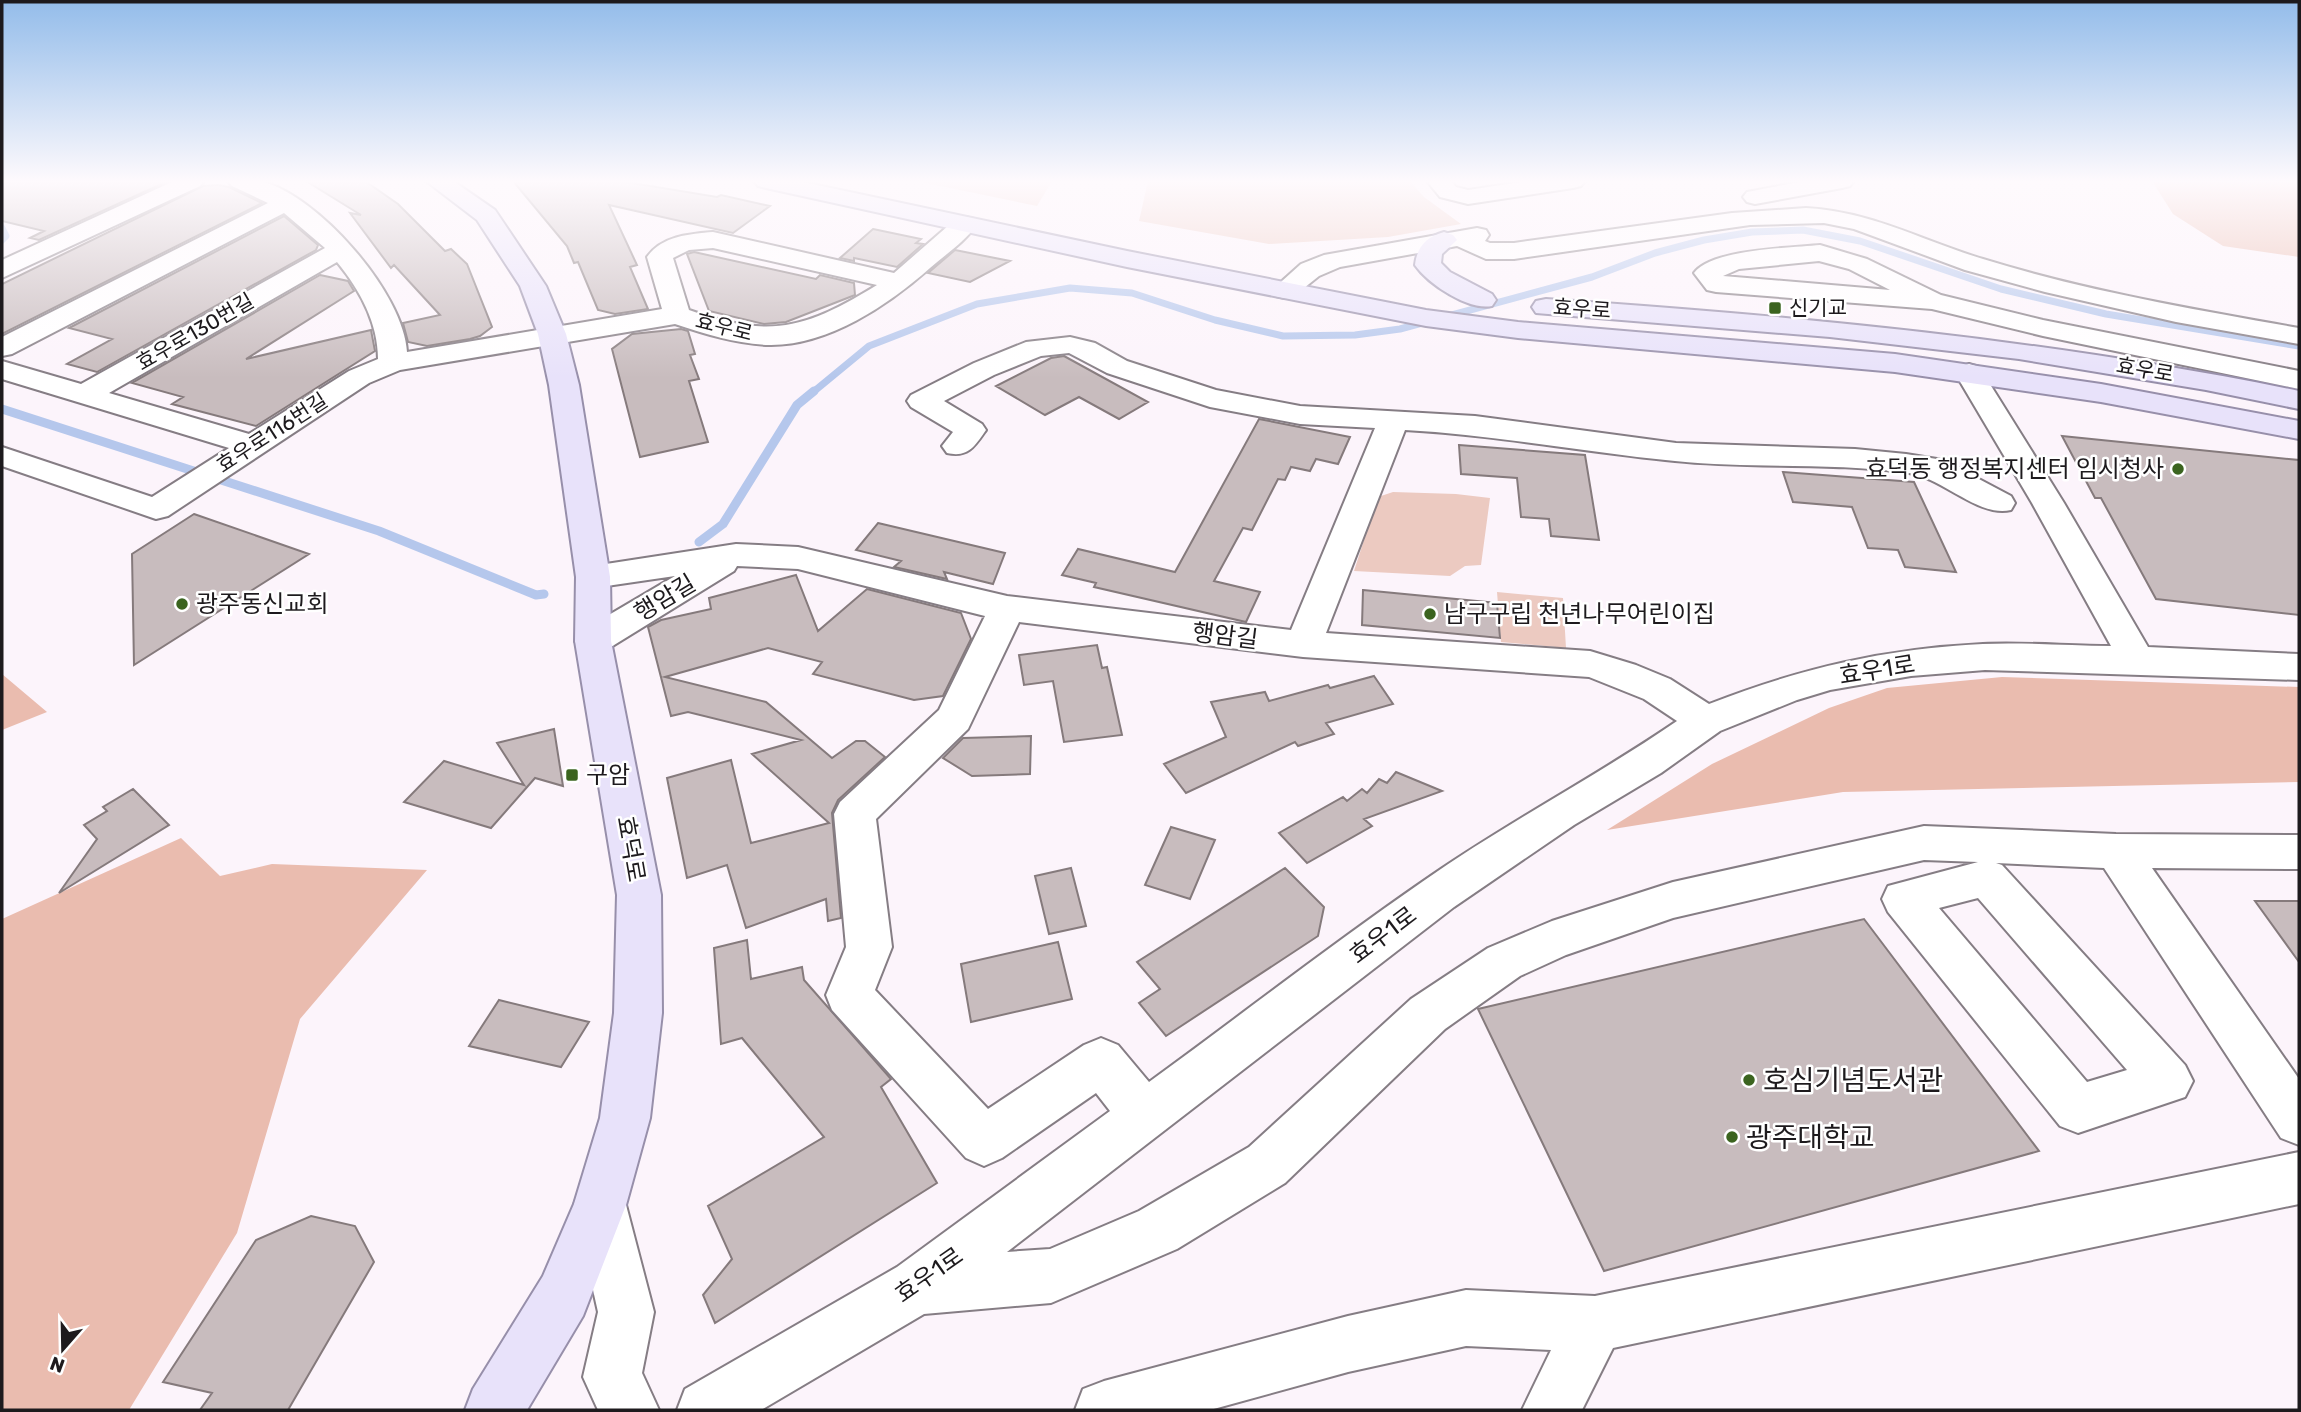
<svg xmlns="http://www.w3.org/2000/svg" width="2301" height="1412" viewBox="0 0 2301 1412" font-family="Rubik,'Noto Sans KR',sans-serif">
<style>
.green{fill:#eccac1}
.forest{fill:#eabcaf}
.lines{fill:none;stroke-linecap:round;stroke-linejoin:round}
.stream-far1{stroke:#b5c7ec;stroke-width:7}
.stream{stroke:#b5c7ec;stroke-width:9}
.building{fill:#c8bcbe;stroke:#857a7c;stroke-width:2}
.minor-casing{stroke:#857d84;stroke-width:4}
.major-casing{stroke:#978faa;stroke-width:4}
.minor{fill:#fff;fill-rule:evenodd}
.major{fill:#e8e2fa;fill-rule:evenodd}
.poi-dot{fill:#3b641f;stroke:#fff;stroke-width:2.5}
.labels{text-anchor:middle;stroke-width:5;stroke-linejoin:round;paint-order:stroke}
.far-poi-label{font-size:21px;fill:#1d1a1d;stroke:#fff;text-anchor:start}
.far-street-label{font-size:21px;fill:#1d1a1d;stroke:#fff}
.poi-label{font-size:24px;fill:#1d1a1d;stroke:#fff;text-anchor:start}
.street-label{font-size:24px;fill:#1d1a1d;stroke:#fff}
.near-poi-label{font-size:28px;fill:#1d1a1d;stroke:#fff;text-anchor:start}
</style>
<rect width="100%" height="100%" fill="#fcf4fb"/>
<path class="green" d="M 916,181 L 1052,181 L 1037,206 Z
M 1148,181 L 1410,181 L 1424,197 L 1461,224 L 1388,237 L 1269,244 L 1139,221 Z
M 1393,492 L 1456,494 L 1490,498 L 1481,565 L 1465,566 L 1450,576 L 1354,571 L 1378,497 Z
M 1497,592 L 1563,598 L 1566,648 L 1501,642 Z"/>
<path class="forest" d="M 2152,181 L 2299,181 L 2299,257 L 2223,246 L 2173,214 Z
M 2,674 L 47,712 L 2,730 Z
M 2002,677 L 2299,687 L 2299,782 L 1843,792 L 1607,830 L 1712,764 L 1829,708 L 1887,688 Z
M 181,838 L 220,876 L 272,864 L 427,870 L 300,1019 L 237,1233 L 129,1410 L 2,1410 L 2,919 Z"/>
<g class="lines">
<path class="stream-far1" d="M 2,228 L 6,236 L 2,240
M 812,393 L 869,346 L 977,304 L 1070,288 L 1132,293 L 1215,320 L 1283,336 L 1355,335 L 1400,329 L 1592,277 L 1655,253 L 1704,240 L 1752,232 L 1803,230 L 1860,241 L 2001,289 L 2106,314 L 2299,346"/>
<path class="stream" d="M 2,409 L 379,531 L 536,595 L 544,594
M 699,542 L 723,524 L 797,405 L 814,391"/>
</g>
<path class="building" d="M 2,181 L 168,181 L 39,240 L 30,238 L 44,231 L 2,221 Z
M 306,181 L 365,181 L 398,204 L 445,251 L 451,249 L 467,264 L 492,327 L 480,336 L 470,339 L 427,346 L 408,342 L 403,323 L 440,315 L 394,265 L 391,268 L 350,213 L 361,215 Z
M 513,181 L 620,181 L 717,197 L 721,195 L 770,206 L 733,233 L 609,205 L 637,265 L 630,267 L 648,309 L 615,314 L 598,310 L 578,262 L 574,263 L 567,246 Z
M 218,185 L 229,187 L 262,203 L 2,334 L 2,284 L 203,186 Z
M 284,216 L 318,245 L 316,250 L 97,372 L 67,364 L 112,339 L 69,328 Z
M 873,229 L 921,239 L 916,243 L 923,244 L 897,267 L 854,258 L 854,261 L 840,258 Z
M 955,250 L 1010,261 L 970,282 L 928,273 Z
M 694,252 L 816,279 L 820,275 L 854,283 L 855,295 L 786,322 L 764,324 L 709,311 L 687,254 Z
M 320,275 L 348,281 L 354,291 L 246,359 L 371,330 L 375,351 L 256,426 L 172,404 L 183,397 L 132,383 Z
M 681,329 L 688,331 L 695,354 L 690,355 L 699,379 L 689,381 L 708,442 L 640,457 L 612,349 L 632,334 Z
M 1064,356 L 1148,402 L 1119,419 L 1079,397 L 1045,415 L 996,386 L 1051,358 Z
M 1259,419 L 1350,437 L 1338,464 L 1316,459 L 1310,471 L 1291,467 L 1285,480 L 1278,479 L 1252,530 L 1243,528 L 1214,581 L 1260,592 L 1246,622 L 1094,587 L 1096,583 L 1062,575 L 1078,549 L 1175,572 Z
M 2062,436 L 2299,460 L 2299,615 L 2156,599 L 2101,498 L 2095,498 Z
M 1459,445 L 1585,455 L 1599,540 L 1551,536 L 1549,519 L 1521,517 L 1517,478 L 1461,474 Z
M 1783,472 L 1914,482 L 1956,572 L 1905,567 L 1898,550 L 1868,548 L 1852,507 L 1793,502 Z
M 194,514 L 309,554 L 134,665 L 132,554 Z
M 878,523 L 1005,553 L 993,584 L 944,572 L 947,579 L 894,567 L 901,561 L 856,550 Z
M 796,575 L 818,631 L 867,589 L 961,613 L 971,639 L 943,696 L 914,700 L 813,674 L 822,662 L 768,648 L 665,677 L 766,702 L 832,758 L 856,741 L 865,741 L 885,757 L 838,800 L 832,813 L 841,918 L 828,921 L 826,899 L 746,928 L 727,865 L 687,878 L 667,778 L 731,760 L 751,843 L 829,823 L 752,754 L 801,740 L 688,712 L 671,716 L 648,627 L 661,620 L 711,609 L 709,598 Z
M 1363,590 L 1497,603 L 1500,638 L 1362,625 Z
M 1097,645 L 1102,668 L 1107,667 L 1122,735 L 1064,742 L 1053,681 L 1024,685 L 1019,655 Z
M 1374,676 L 1393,704 L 1326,723 L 1334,734 L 1298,746 L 1295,742 L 1186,793 L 1164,764 L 1226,737 L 1211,702 L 1265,692 L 1269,701 L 1328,685 L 1330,688 Z
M 554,729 L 563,786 L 535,778 L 491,828 L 404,802 L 444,761 L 524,785 L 497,743 Z
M 1031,736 L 1030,774 L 972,776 L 943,758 L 963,738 Z
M 1396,772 L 1442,791 L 1364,819 L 1372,826 L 1307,863 L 1279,833 L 1343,797 L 1347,801 L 1362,789 L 1367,793 L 1379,779 L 1387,783 Z
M 133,789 L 169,825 L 59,893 L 97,839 L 84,825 L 107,811 L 103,807 Z
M 1171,827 L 1215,840 L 1190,899 L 1145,885 Z
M 1071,868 L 1086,926 L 1049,934 L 1035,876 Z
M 1285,868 L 1324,907 L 1318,936 L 1166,1036 L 1139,1003 L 1160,989 L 1137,962 Z
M 2255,901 L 2299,901 L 2299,962 Z
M 1864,919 L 2039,1151 L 1604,1271 L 1478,1009 Z
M 747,940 L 751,979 L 802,967 L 804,980 L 891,1079 L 881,1087 L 937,1183 L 715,1323 L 703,1295 L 732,1259 L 708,1206 L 824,1137 L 742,1038 L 721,1044 L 714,948 Z
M 1058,942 L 1072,999 L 971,1022 L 961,964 Z
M 499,1000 L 589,1022 L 561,1067 L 469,1046 Z
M 311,1216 L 355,1226 L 374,1262 L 288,1410 L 200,1410 L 212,1393 L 163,1382 L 256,1240 Z"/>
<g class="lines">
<defs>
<path id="minor" d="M 174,181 L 204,181 L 200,186 L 2,278 L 2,260 Z
M 228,181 C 238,181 251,179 260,181 C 317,194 404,293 407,352 L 662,309 L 647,257 C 662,236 689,234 713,232 L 894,273 L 956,219 L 965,217 L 974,219 L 977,224 C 966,241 946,254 930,268 C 888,305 828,346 769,345 C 737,344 705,334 675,324 L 400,370 L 369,383 L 168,516 L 156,519 L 2,466 L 2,447 L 152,497 L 229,448 L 2,379 L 2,361 L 81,384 L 325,248 L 284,213 L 12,354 L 2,356 L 2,337 L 268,203 L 232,186 ZM 713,248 L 877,285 C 805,329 770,339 689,310 L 673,258 L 689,250 ZM 337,262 C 360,290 378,323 378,359 L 349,371 L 249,434 L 109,393 Z
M 1427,181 L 1451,181 L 1456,187 L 1468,190 L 1528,181 L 1585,181 L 1581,186 L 1573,188 L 1468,204 L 1440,197 Z
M 1805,181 L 1854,181 L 1850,186 L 1842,188 L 1755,204 L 1747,202 L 1743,197 L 1747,192 Z
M 1806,208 C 1870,211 1923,241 1983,259 C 2086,291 2193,309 2299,328 L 2299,344 L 2176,322 L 2045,292 L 1965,270 L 1854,229 L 1824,223 L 1750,225 L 1514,259 L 1486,259 L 1457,246 L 1340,267 L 1319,276 L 1294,296 L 1285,298 L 1276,296 L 1272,290 L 1301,264 L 1324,255 L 1477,228 L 1486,230 L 1489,235 L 1485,241 L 1490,243 L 1514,243 L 1732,213 Z
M 1820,245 L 1867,259 L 1941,295 L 2043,320 L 2299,371 L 2299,389 L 2043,336 L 1932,309 L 1716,292 L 1707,290 L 1694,273 C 1711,249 1791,248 1820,245 ZM 1819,261 L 1849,269 L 1890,290 L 1723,276 L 1739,269 Z
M 1070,337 L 1095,343 L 1127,361 L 1216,390 L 1300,406 L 1475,416 L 1676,443 L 1855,449 L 1906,454 L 1943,460 L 2011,496 L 2015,503 L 2011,510 C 1979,518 1943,478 1909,473 C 1831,462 1752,469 1675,461 C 1584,452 1495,435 1405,430 L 1326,633 L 1590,651 L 1636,665 L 1670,679 L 1709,704 C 1802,668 1883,649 1983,644 C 2025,642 2069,646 2111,646 L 2032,503 L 1955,373 L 1959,367 L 1969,364 L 1979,367 L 1983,373 L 2064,503 L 2148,647 L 2299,654 L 2299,680 L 1985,670 L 1911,676 L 1830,690 L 1797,700 L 1720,731 L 1661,773 L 1574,825 L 1454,907 L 1007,1252 L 1050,1249 L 1139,1211 L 1249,1147 L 1411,999 L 1488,948 L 1552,921 L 1673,882 L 1924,826 L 2116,834 L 2299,835 L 2299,869 L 2152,868 L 2299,1079 L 2299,1145 L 2281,1138 L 2104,868 L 1996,863 L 2002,865 L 2185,1065 L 2193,1081 L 2185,1097 L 2078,1133 L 2060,1126 L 1888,912 L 1882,899 L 1888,886 L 1978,862 L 1924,860 L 1673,918 L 1566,955 L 1520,976 L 1445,1029 L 1285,1183 L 1177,1249 L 1051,1303 L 924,1314 L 761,1410 L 677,1410 L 685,1389 L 897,1267 L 1110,1111 L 1096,1093 L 1002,1158 L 984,1166 L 966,1158 L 832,1010 L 826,995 L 846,947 L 834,814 L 840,802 L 939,710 L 985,616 L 798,569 L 737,566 L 734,571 L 606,650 L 593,654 L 580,650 L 575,641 L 580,632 L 675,576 L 593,588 L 581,585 L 576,577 L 581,569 L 593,566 L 736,544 L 798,547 L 1007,596 L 1291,630 L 1375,428 L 1300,424 L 1210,407 L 1107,373 L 1069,353 L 1041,356 L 994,375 L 944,401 L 982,424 L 986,430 C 975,446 968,458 947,453 L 942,446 L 953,432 L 911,407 L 907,401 L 911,395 L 974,363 L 1026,342 ZM 1019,622 L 1303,657 L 1589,677 L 1644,699 L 1677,721 C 1594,778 1504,824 1422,882 C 1329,946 1240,1016 1149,1082 L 1118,1045 L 1101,1038 L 1084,1045 L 988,1109 L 875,990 L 892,947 L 876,819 L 968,729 ZM 1978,898 L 2127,1070 L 2087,1082 L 1939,908 Z
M 2299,1152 L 2299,1204 L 1613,1348 L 1582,1410 L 1522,1410 L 1551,1350 L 1466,1346 L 1348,1372 L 1210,1410 L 1075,1410 L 1083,1389 L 1104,1381 L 1348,1316 L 1466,1290 L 1595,1296 Z
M 600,1179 L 619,1186 L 626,1205 L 654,1312 L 642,1373 L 659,1410 L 598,1410 L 583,1377 L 598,1312 L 574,1205 L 581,1186 Z"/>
<path id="major" d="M 426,181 L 453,181 L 495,210 L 546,286 L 566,334 L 579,385 L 610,577 L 611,641 L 661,895 L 662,1013 L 650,1118 L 626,1205 L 583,1316 L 527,1410 L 465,1410 L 473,1389 L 543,1276 L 574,1204 L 600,1118 L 614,1013 L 617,895 L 575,641 L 576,577 L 549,385 L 538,334 L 520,286 L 477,220 Z
M 754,181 L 798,181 L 1127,251 L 1426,310 L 1518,322 L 1895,354 L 2101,384 L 2299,421 L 2299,439 L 2101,402 L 1895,372 L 1518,338 L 1426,326 L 1127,267 L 766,188 L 758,186 Z
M 1444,232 L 1453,235 L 1457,240 L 1442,254 L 1441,263 L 1450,272 L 1492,294 L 1496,300 L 1492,306 C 1469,311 1428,284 1415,265 C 1417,247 1426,237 1444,232 Z
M 1546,299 C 1799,316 2050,340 2299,391 L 2299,409 L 2206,390 L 2019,359 L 1830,337 L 1536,313 L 1532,307 L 1536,301 Z"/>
</defs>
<use href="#minor" class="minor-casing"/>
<use href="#major" class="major-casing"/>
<use href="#minor" class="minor"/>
<use href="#major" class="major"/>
</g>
<linearGradient id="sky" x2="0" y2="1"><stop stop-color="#93bcea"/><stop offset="0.48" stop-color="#fefafd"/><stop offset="1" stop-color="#fefafd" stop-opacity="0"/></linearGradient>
<rect width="2301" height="378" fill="url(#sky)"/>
<g class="poi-dot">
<rect x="1768" y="301" width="14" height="14" rx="3.5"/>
<circle cx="2178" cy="469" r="7"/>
<circle cx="182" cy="604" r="7"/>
<circle cx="1430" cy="614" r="7"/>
<rect x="565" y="768" width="14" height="14" rx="3.5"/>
<circle cx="1749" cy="1080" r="7"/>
<circle cx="1732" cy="1137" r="7"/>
</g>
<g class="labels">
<g class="far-poi-label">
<text x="1789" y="315">신기교</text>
</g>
<g class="far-street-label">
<text transform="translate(1582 309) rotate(4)" y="7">효우로</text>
<text transform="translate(724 327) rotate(14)" y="7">효우로</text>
<text transform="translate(195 332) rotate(-30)" y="7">효우로130번길</text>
<text transform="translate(2145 370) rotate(10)" y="7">효우로</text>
<text transform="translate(272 433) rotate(-33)" y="7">효우로116번길</text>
</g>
<g class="poi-label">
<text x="2164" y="477" text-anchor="end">효덕동 행정복지센터 임시청사</text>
<text x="196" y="612">광주동신교회</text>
<text x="1444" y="622">남구구립 천년나무어린이집</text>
<text x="586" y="783">구암</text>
</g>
<g class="street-label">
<text transform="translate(665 598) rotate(-31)" y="8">행암길</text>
<text transform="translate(1225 636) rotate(7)" y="8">행암길</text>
<text transform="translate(1877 670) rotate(-9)" y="8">효우1로</text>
<text transform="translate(631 849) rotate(80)" y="8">효덕로</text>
<text transform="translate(1383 935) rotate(-37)" y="8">효우1로</text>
<text transform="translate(929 1275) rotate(-35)" y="8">효우1로</text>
</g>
<g class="near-poi-label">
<text x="1763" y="1090">호심기념도서관</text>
<text x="1746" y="1147">광주대학교</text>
</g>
</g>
<rect width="2301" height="1412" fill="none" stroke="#1d1a1d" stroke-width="7"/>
<g transform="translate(63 1349) rotate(200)" stroke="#ffffff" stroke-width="5" paint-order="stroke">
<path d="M0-5L12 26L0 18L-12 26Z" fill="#1d1a1d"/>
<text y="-10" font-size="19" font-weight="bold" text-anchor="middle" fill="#1d1a1d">N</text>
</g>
</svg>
